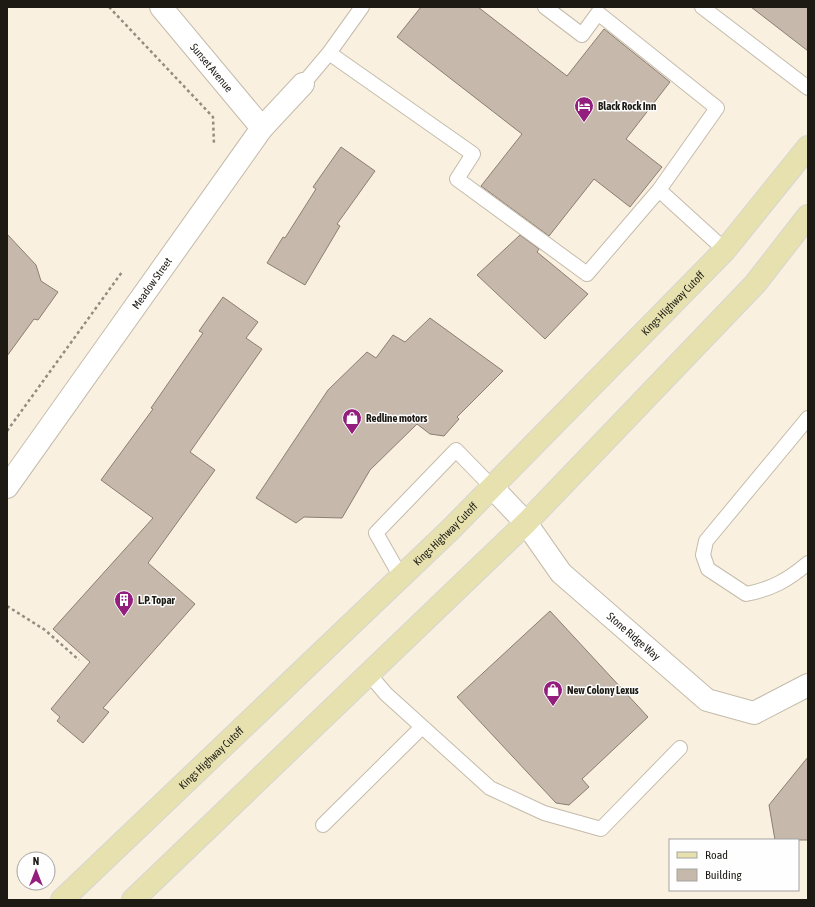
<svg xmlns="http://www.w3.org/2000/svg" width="815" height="907" viewBox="0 0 815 907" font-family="'Asap Condensed',sans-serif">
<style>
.building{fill:#c7b8ac;stroke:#8c7e72}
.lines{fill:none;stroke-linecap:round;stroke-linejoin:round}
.lane-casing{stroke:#c4bbab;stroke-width:16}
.street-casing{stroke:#c4bbab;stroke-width:24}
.primary-casing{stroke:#d6d6d5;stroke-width:24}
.path{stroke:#938c80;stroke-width:2.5;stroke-dasharray:3 3;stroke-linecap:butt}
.lane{stroke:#fff;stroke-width:14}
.street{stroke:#fff;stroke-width:22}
.primary{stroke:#e6e1ae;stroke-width:22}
.labels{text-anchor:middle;stroke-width:3;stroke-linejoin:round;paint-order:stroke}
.street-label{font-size:11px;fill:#1d1a14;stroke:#fefefe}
.poi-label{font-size:11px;font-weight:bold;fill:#1d1a14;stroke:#fefefe;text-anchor:start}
</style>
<rect width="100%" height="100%" fill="#f9f0df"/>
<path class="building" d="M 421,7 L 478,7 L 567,76 L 604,29 L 670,82 L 626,139 L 662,167 L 630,207 L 594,179 L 549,236 L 481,186 L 522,134 L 397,37 Z
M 751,7 L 808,7 L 808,51 Z
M 341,147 L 375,171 L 337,224 L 340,226 L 305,285 L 267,263 L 283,237 L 285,238 L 316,189 L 313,187 Z
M 7,234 L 36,265 L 41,281 L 58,292 L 38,320 L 34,319 L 7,356 Z
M 520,235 L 539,249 L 537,252 L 588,294 L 545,339 L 477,275 Z
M 223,297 L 258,322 L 246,338 L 262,349 L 190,452 L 215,470 L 148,563 L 195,604 L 103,708 L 109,712 L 83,743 L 57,721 L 60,717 L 51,709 L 90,662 L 53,629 L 153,518 L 101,480 L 153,409 L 151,408 L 203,333 L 199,331 Z
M 430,318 L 503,371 L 457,417 L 459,419 L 444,436 L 430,434 L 417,424 L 370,470 L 342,518 L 304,517 L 296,523 L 256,498 L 328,390 L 367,352 L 376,358 L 393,335 L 405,342 Z
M 550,611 L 648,717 L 582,779 L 589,787 L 569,805 L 556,803 L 457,697 Z
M 808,757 L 808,840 L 775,840 L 769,805 Z"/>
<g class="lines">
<defs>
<path id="lane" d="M 702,7 L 808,88
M 329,53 L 473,154 L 457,179 L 587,274 L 659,190 L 717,108 L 598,13 L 582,35 L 545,7
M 303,84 L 329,53 L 362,7
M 659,190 L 725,250
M 808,418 L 706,541 L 703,555 L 708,569 L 746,594 C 772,589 788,580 808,563
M 401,577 L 376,533 L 456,450 L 492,487
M 369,674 L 386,694 L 490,788 L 544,813 L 601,829 L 680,748
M 323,825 L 422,727"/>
<g id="street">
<path id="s1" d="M 161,7 L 262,128"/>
<path id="s2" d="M 7,487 L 262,128 L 303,84"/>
<path id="s3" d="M 492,487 L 526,523 L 561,573 L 707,700 L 754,713 L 808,685"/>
</g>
<g id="primary">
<path id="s4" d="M 62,900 L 450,530 L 725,250 L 808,147"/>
<path d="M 133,900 L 526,523 L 755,284 L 808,216"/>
</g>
</defs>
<use href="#lane" class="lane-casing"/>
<use href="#street" class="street-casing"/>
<use href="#primary" class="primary-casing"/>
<path class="path" d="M 109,7 L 213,117 L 214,145
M 7,431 L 122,272
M 7,606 L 45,630 L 79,660"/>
<use href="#lane" class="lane"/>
<use href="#street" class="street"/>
<use href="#primary" class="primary"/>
</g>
<defs>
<symbol id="hotel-pin" viewBox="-11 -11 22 30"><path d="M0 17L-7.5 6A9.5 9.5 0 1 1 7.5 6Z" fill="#931e7d" stroke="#fefefe"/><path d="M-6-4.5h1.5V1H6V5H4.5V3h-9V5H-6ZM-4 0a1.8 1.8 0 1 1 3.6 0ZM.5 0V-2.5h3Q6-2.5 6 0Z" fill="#fff"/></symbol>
<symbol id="shop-pin" viewBox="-11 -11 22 30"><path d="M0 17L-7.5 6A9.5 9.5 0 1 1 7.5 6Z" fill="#931e7d" stroke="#fefefe"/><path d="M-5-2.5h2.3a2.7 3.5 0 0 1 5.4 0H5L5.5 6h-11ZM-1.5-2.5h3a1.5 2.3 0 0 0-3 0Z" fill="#fff"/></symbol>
<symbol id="building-pin" viewBox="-11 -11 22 30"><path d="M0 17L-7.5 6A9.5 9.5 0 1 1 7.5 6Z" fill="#931e7d" stroke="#fefefe"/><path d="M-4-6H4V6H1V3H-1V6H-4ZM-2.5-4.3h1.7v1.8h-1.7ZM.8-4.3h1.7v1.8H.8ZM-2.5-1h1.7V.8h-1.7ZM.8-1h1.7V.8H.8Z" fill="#fff"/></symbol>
</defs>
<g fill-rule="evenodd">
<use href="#hotel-pin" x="573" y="95" width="22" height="30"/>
<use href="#shop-pin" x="341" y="407" width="22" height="30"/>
<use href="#building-pin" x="113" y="589" width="22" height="30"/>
<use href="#shop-pin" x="542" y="679" width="22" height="30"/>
</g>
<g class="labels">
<g class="street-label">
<text dy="4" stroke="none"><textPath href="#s1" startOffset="79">Sunset Avenue</textPath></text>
<text dy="4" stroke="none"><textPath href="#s2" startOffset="250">Meadow Street</textPath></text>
<text dy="4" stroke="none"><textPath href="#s4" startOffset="854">Kings Highway Cutoff</textPath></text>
<text dy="4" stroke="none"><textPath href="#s4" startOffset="530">Kings Highway Cutoff</textPath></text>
<text dy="4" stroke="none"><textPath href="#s3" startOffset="207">Stone Ridge Way</textPath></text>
<text dy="4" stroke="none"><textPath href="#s4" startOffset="206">Kings Highway Cutoff</textPath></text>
</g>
<g class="poi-label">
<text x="598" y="110">Black Rock Inn</text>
<text x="366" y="422">Redline motors</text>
<text x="138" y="604">L.P. Topar</text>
<text x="567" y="694">New Colony Lexus</text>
</g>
</g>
<rect width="815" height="907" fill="none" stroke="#1d1a14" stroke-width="16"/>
<rect x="669" y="839" width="130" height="52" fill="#fefefe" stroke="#a4a3a0"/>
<rect x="677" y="852" width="20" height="6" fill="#e6e1ae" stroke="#a4a3a0"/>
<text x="705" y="859" font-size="12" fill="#1d1a14">Road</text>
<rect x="677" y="869" width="20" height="12" fill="#c7b8ac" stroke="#a4a3a0"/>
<text x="705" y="879" font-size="12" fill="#1d1a14">Building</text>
<g transform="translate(36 871)"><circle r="19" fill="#fefefe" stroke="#a4a3a0"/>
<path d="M0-3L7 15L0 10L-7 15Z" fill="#931e7d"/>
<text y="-6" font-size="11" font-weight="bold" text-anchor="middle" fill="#1d1a14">N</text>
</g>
</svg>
